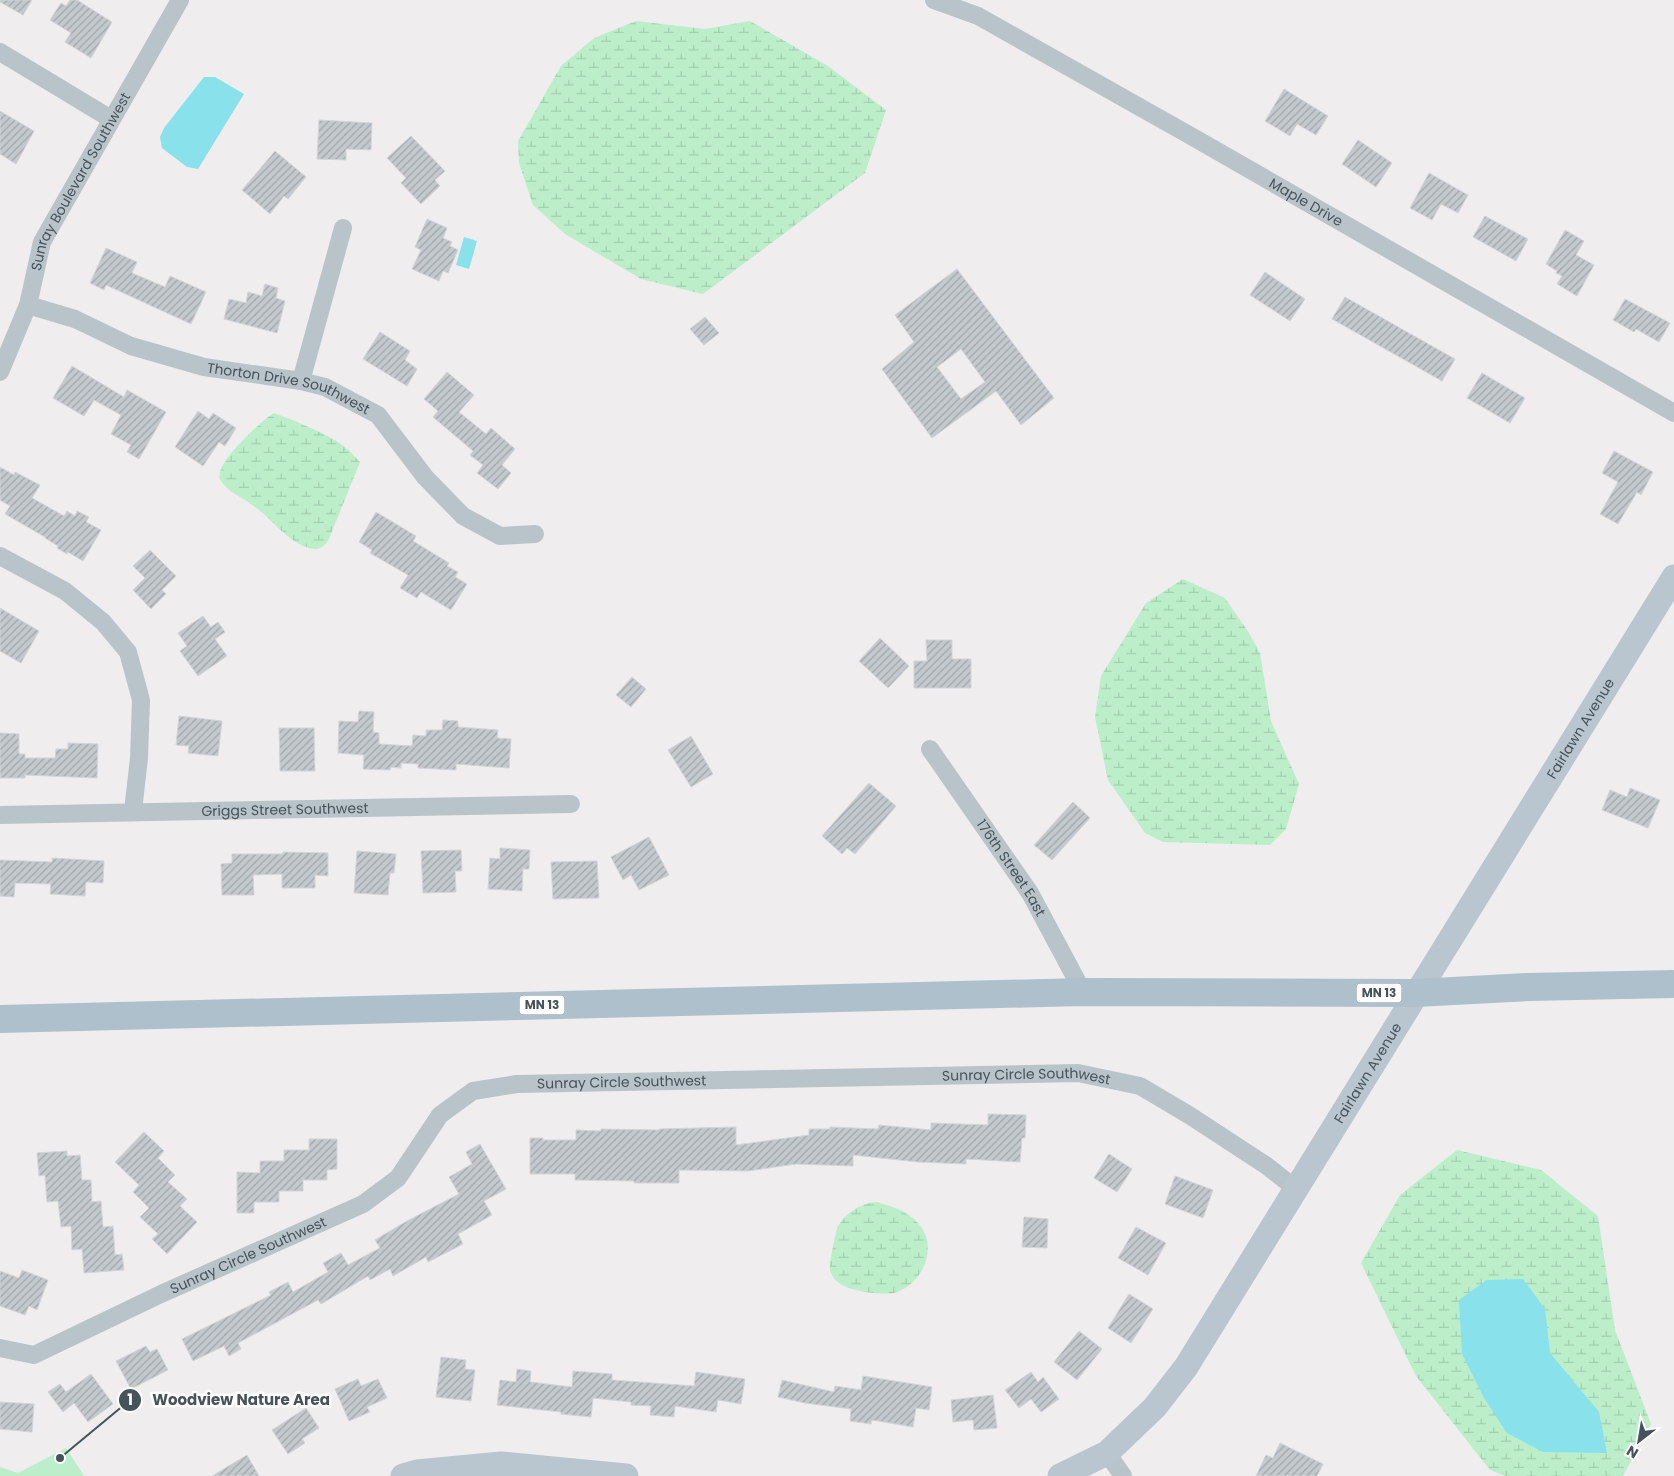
<svg xmlns="http://www.w3.org/2000/svg" width="1674" height="1476" viewBox="0 0 1674 1476" font-family="Poppins,sans-serif">
<style>
.green{fill:#bbeec9}
.wetland{fill:url(#wetland-marsh)}
.water{fill:#89e1eb}
.building{fill:url(#building-hatch);stroke:#d1d4d9;fill-rule:evenodd}
.lines{fill:none;stroke-linecap:round;stroke-linejoin:round}
.street{stroke:#b9c4ca;stroke-width:18}
.secondary{stroke:#b9c6cf;stroke-width:25}
.primary{stroke:#adc0cc;stroke-width:28}
.labels{text-anchor:middle;stroke-width:5;stroke-linejoin:round;paint-order:stroke}
.shield{fill:#fff;stroke:#7e878c;stroke-width:1}
.shield-label{font-size:12px;font-weight:bold;fill:#46535a}
.street-label{font-size:14px;fill:#46535a;stroke:#fff}
.leader{fill:none;stroke:#46535a;stroke-width:2}
.callout-dot{fill:#46535a;stroke:#fff;stroke-width:2}
.mark-label{font-size:15px;text-anchor:middle;font-weight:bold;fill:#fff}
.callout-label{font-size:15px;text-anchor:middle;font-weight:bold;fill:#46535a;stroke:#fff;stroke-width:5;stroke-linejoin:round;paint-order:stroke}
</style>
<defs>
<pattern id="wetland-marsh" width="20" height="14" patternUnits="userSpaceOnUse" patternTransform="scale(1.25)"><rect width="20" height="14" fill="#bbeec9"/><path d="M1 5h8M5 5V1M11 12h8M15 12V8" fill="none" stroke="#a2ceaf"/></pattern>
<pattern id="building-hatch" width="6" height="6" patternUnits="userSpaceOnUse" patternTransform="scale(1.25)"><rect width="6" height="6" fill="#c4c9cd"/><path d="M-1 1l2-2M0 6l6-6M5 7l2-2" fill="none" stroke="#a1a6a9"/></pattern>
</defs>
<rect width="100%" height="100%" fill="#f0edee"/>
<path class="green" d="M 66,1448 L 84,1476 L 0,1476 L 0,1467 L 18,1473 Z"/>
<path class="wetland" d="M 636,21 L 705,29 L 750,21 L 828,66 L 886,110 L 865,173 L 703,294 L 641,279 L 565,234 L 533,205 L 519,163 L 518,141 L 561,66 L 594,38 Z
M 274,413 C 293,420 331,435 346,448 C 351,452 356,458 360,462 L 329,539 C 325,545 321,550 314,549 C 289,545 274,520 255,507 C 242,497 227,492 219,478 C 220,474 220,470 222,467 C 228,453 261,421 274,413 Z
M 1183,579 L 1225,598 L 1249,633 L 1260,653 L 1271,721 L 1299,784 L 1286,829 L 1270,845 L 1163,842 L 1145,833 L 1108,780 L 1095,717 L 1101,676 L 1146,603 Z
M 1457,1150 L 1541,1170 L 1598,1216 L 1615,1330 L 1651,1424 L 1623,1476 L 1505,1476 L 1490,1470 L 1416,1376 L 1361,1263 L 1400,1195 Z
M 876,1202 C 891,1206 906,1210 917,1222 C 939,1244 925,1282 897,1292 C 888,1296 861,1292 852,1289 C 843,1287 832,1280 830,1270 C 829,1263 835,1237 837,1228 C 845,1213 859,1204 876,1202 Z"/>
<path class="water" d="M 204,77 L 215,77 L 244,94 L 198,169 L 187,167 L 162,148 L 160,137 L 164,128 Z
M 464,237 L 477,241 L 469,269 L 456,265 Z
M 1523,1279 L 1545,1309 L 1550,1353 L 1599,1412 L 1607,1453 L 1543,1452 L 1507,1433 L 1484,1398 L 1462,1354 L 1459,1300 L 1487,1280 Z"/>
<path class="building" d="M 0,0 L 32,0 L 23,15 L 0,2 Z
M 70,0 L 77,0 L 112,22 L 91,58 L 65,42 L 71,33 L 50,20 L 61,3 L 66,6 Z
M 1284,89 L 1328,116 L 1316,135 L 1297,124 L 1290,136 L 1265,121 Z
M 0,111 L 34,131 L 16,164 L 0,154 Z
M 319,120 L 372,123 L 371,150 L 346,149 L 346,160 L 317,159 Z
M 411,136 L 445,171 L 435,180 L 440,186 L 421,204 L 401,183 L 406,178 L 387,158 Z
M 1358,140 L 1392,163 L 1376,187 L 1342,164 Z
M 275,151 L 306,177 L 288,199 L 284,196 L 270,214 L 242,190 Z
M 1429,173 L 1468,195 L 1458,213 L 1441,204 L 1432,220 L 1410,208 Z
M 1485,216 L 1528,239 L 1516,261 L 1473,237 Z
M 427,219 L 447,228 L 443,238 L 452,242 L 450,246 L 458,250 L 448,273 L 443,271 L 439,281 L 412,269 L 421,250 L 415,247 Z
M 1565,230 L 1584,241 L 1576,255 L 1594,265 L 1577,296 L 1557,284 L 1562,276 L 1556,273 L 1557,271 L 1546,264 Z
M 106,248 L 137,262 L 132,273 L 165,287 L 170,276 L 206,292 L 191,324 L 106,285 L 104,290 L 90,283 Z
M 957,269 L 1054,398 L 1021,425 L 996,391 L 932,438 L 882,369 L 914,342 L 895,315 ZM 961,349 L 985,382 L 961,399 L 937,367 Z
M 1265,272 L 1305,299 L 1290,321 L 1250,295 Z
M 265,284 L 278,288 L 276,298 L 285,301 L 277,333 L 224,319 L 229,299 L 246,303 L 248,292 L 262,296 Z
M 1345,297 L 1455,359 L 1442,381 L 1332,319 Z
M 1625,299 L 1670,323 L 1659,342 L 1636,329 L 1634,332 L 1613,320 Z
M 705,317 L 719,333 L 704,345 L 690,329 Z
M 380,332 L 410,351 L 405,360 L 417,369 L 407,386 L 363,359 Z
M 72,366 L 124,397 L 127,390 L 166,412 L 139,459 L 127,452 L 131,445 L 111,434 L 121,415 L 94,400 L 84,416 L 53,398 Z
M 447,372 L 474,395 L 459,412 L 486,434 L 491,428 L 515,449 L 502,465 L 511,473 L 498,489 L 477,473 L 483,465 L 470,455 L 473,451 L 433,417 L 438,411 L 424,399 Z
M 1482,373 L 1525,398 L 1510,423 L 1467,398 Z
M 198,411 L 209,419 L 213,413 L 236,428 L 225,446 L 219,442 L 203,466 L 175,447 Z
M 1614,451 L 1653,472 L 1641,495 L 1637,492 L 1618,524 L 1600,514 L 1618,482 L 1602,473 Z
M 0,467 L 14,475 L 15,472 L 40,485 L 32,498 L 64,516 L 67,511 L 75,516 L 77,511 L 89,517 L 86,522 L 101,530 L 83,561 L 68,552 L 67,554 L 57,548 L 58,546 L 45,538 L 45,537 L 5,514 L 10,506 L 0,500 Z
M 376,512 L 416,536 L 413,541 L 449,563 L 447,566 L 458,572 L 455,577 L 467,584 L 451,610 L 421,592 L 417,598 L 400,588 L 408,575 L 370,553 L 372,550 L 359,542 Z
M 150,550 L 176,576 L 162,590 L 166,594 L 151,609 L 133,590 L 145,578 L 133,566 Z
M 0,608 L 39,631 L 21,663 L 0,651 Z
M 203,616 L 211,627 L 218,622 L 225,632 L 215,639 L 227,656 L 198,676 L 180,651 L 187,646 L 178,633 Z
M 880,638 L 909,666 L 888,688 L 859,661 Z
M 926,640 L 952,640 L 952,659 L 971,659 L 971,688 L 914,688 L 914,661 L 927,661 Z
M 632,677 L 646,689 L 631,707 L 616,695 Z
M 359,711 L 374,712 L 373,732 L 379,733 L 379,744 L 412,746 L 413,735 L 426,736 L 426,730 L 442,730 L 443,720 L 458,721 L 458,727 L 498,730 L 497,738 L 511,739 L 509,768 L 456,764 L 456,770 L 418,768 L 418,764 L 401,763 L 401,768 L 391,767 L 390,770 L 363,769 L 364,755 L 338,753 L 339,721 L 358,722 Z
M 179,716 L 222,721 L 218,756 L 188,753 L 189,746 L 176,745 Z
M 279,728 L 314,728 L 315,771 L 280,771 Z
M 0,733 L 19,734 L 19,754 L 25,754 L 25,758 L 55,758 L 56,749 L 68,749 L 68,743 L 98,744 L 97,778 L 25,775 L 25,778 L 0,778 Z
M 691,736 L 713,774 L 691,787 L 668,750 Z
M 869,783 L 896,806 L 855,854 L 847,848 L 842,854 L 822,836 Z
M 1630,788 L 1660,800 L 1648,828 L 1602,810 L 1610,790 L 1627,797 Z
M 1073,802 L 1090,818 L 1052,860 L 1034,845 Z
M 649,837 L 669,875 L 639,890 L 631,875 L 623,880 L 611,857 Z
M 500,848 L 530,850 L 529,869 L 523,869 L 522,891 L 488,889 L 490,858 L 500,859 Z
M 461,850 L 462,871 L 455,871 L 456,892 L 423,893 L 421,851 Z
M 357,851 L 396,854 L 394,873 L 390,873 L 388,895 L 354,893 Z
M 283,852 L 328,853 L 328,876 L 315,875 L 315,888 L 282,888 L 282,874 L 253,875 L 254,895 L 222,895 L 221,864 L 232,863 L 232,854 L 283,854 Z
M 52,858 L 104,861 L 103,883 L 86,882 L 85,896 L 50,894 L 51,884 L 15,883 L 14,897 L 0,896 L 0,860 L 52,862 Z
M 597,861 L 599,898 L 553,899 L 551,862 Z
M 988,1114 L 1026,1115 L 1025,1138 L 1022,1138 L 1020,1162 L 966,1159 L 966,1164 L 918,1162 L 853,1155 L 853,1166 L 796,1164 L 748,1171 L 679,1170 L 679,1183 L 634,1183 L 634,1181 L 575,1180 L 575,1174 L 530,1174 L 530,1138 L 543,1138 L 543,1140 L 576,1140 L 576,1130 L 601,1131 L 601,1129 L 659,1130 L 659,1129 L 736,1127 L 736,1145 L 809,1135 L 809,1129 L 830,1129 L 830,1127 L 878,1129 L 879,1125 L 931,1130 L 931,1123 L 988,1125 Z
M 144,1132 L 164,1151 L 158,1158 L 175,1175 L 168,1182 L 187,1199 L 180,1206 L 197,1222 L 167,1254 L 152,1239 L 158,1234 L 140,1217 L 149,1208 L 133,1192 L 139,1185 L 115,1162 Z
M 309,1139 L 337,1139 L 337,1169 L 327,1170 L 327,1180 L 303,1180 L 303,1191 L 279,1191 L 279,1202 L 254,1202 L 254,1213 L 237,1213 L 237,1172 L 260,1173 L 260,1161 L 284,1161 L 284,1150 L 309,1150 Z
M 480,1144 L 506,1189 L 484,1201 L 492,1215 L 458,1234 L 463,1244 L 428,1262 L 426,1257 L 393,1276 L 390,1269 L 370,1280 L 368,1276 L 321,1304 L 318,1300 L 238,1343 L 241,1349 L 229,1356 L 224,1346 L 193,1361 L 182,1339 L 271,1295 L 269,1292 L 288,1282 L 293,1292 L 328,1272 L 323,1263 L 341,1253 L 348,1265 L 380,1248 L 375,1240 L 407,1221 L 459,1194 L 449,1177 L 472,1164 L 466,1152 Z
M 67,1151 L 67,1156 L 80,1155 L 82,1180 L 91,1180 L 92,1202 L 101,1201 L 103,1227 L 113,1226 L 115,1255 L 122,1254 L 124,1270 L 84,1273 L 82,1249 L 72,1250 L 71,1226 L 61,1227 L 58,1201 L 47,1202 L 45,1175 L 39,1176 L 37,1153 Z
M 1109,1154 L 1132,1169 L 1117,1192 L 1094,1178 Z
M 1175,1176 L 1213,1190 L 1203,1218 L 1165,1204 Z
M 1024,1217 L 1048,1219 L 1047,1248 L 1022,1247 Z
M 1136,1227 L 1166,1243 L 1148,1275 L 1118,1258 Z
M 22,1270 L 48,1280 L 37,1310 L 29,1306 L 25,1315 L 0,1306 L 0,1271 L 19,1278 Z
M 1129,1294 L 1153,1309 L 1131,1343 L 1108,1328 Z
M 1079,1331 L 1102,1349 L 1077,1380 L 1054,1362 Z
M 146,1346 L 150,1352 L 157,1349 L 168,1370 L 131,1389 L 116,1361 Z
M 441,1357 L 466,1360 L 465,1369 L 475,1370 L 471,1401 L 436,1397 Z
M 517,1369 L 531,1371 L 530,1382 L 572,1387 L 573,1371 L 612,1374 L 612,1380 L 694,1386 L 696,1372 L 745,1379 L 741,1404 L 718,1400 L 716,1412 L 675,1406 L 674,1417 L 650,1415 L 651,1406 L 631,1405 L 631,1402 L 593,1398 L 591,1417 L 561,1414 L 561,1412 L 497,1405 L 500,1380 L 516,1382 Z
M 1031,1372 L 1038,1382 L 1043,1377 L 1059,1399 L 1041,1412 L 1031,1399 L 1019,1408 L 1005,1390 Z
M 91,1374 L 113,1404 L 88,1422 L 74,1403 L 63,1412 L 48,1392 L 60,1384 L 66,1392 Z
M 863,1376 L 932,1387 L 929,1410 L 916,1408 L 913,1427 L 872,1420 L 871,1424 L 850,1421 L 851,1409 L 805,1403 L 778,1397 L 782,1380 L 834,1392 L 835,1386 L 861,1390 Z
M 358,1379 L 361,1386 L 378,1379 L 387,1398 L 367,1407 L 370,1412 L 349,1421 L 335,1389 Z
M 993,1395 L 997,1428 L 974,1430 L 973,1420 L 953,1422 L 951,1400 Z
M 0,1402 L 34,1404 L 32,1432 L 0,1429 Z
M 306,1408 L 319,1428 L 302,1439 L 305,1443 L 288,1454 L 272,1430 Z
M 1280,1443 L 1323,1464 L 1317,1476 L 1256,1476 L 1266,1455 L 1273,1458 Z
M 247,1455 L 259,1476 L 212,1476 Z"/>
<g class="lines">
<g class="street">
<path id="s1" d="M 934,0 L 978,16 L 1191,136 L 1674,413"/>
<path d="M 0,52 L 111,119"/>
<path id="s2" d="M 28,305 L 75,319 L 131,346 L 204,367 L 301,381 L 325,387 L 378,415 L 425,477 L 463,516 L 500,536 L 535,534"/>
<path id="s3" d="M 0,372 L 28,305 L 42,242 L 180,0"/>
<path d="M 301,381 L 343,228"/>
<path d="M 0,556 L 65,591 L 103,622 L 128,652 L 141,700 L 139,758 L 133,811"/>
<path id="s4" d="M 930,749 L 1030,893 L 1083,992"/>
<path id="s5" d="M 0,815 L 571,804"/>
<path id="s6" d="M 0,1348 L 34,1355 L 161,1294 L 363,1204 L 398,1178 L 440,1115 L 473,1091 L 517,1084 L 1078,1073 L 1140,1086 L 1189,1115 L 1267,1166 L 1296,1189"/>
<path d="M 1107,1453 L 1123,1476"/>
</g>
<g class="secondary">
<path d="M 403,1476 L 417,1472 L 501,1464 L 626,1476"/>
<path id="s7" d="M 1060,1476 L 1107,1453 L 1155,1407 L 1186,1367 L 1674,577"/>
</g>
<path class="primary" d="M 0,1019 L 1083,992 L 1416,993 L 1528,987 L 1674,984"/>
</g>
<g class="labels">
<g class="shield">
<rect x="1356.5" y="983.5" width="45" height="19" rx="4"/>
<rect x="519.5" y="995.5" width="45" height="19" rx="4"/>
</g>
<g class="shield-label">
<text x="1379" y="997">MN 13</text>
<text x="542" y="1009">MN 13</text>
</g>
<g class="street-label">
<text dy="5" stroke="none"><textPath href="#s3" startOffset="208">Sunray Boulevard Southwest</textPath></text>
<text dy="5" stroke="none"><textPath href="#s1" startOffset="424">Maple Drive</textPath></text>
<text dy="5" stroke="none"><textPath href="#s2" startOffset="275">Thorton Drive Southwest</textPath></text>
<text dy="5" stroke="none"><textPath href="#s7" startOffset="920">Fairlawn Avenue</textPath></text>
<text dy="5" stroke="none"><textPath href="#s5" startOffset="285">Griggs Street Southwest</textPath></text>
<text dy="5" stroke="none"><textPath href="#s4" startOffset="144">176th Street East</textPath></text>
<text dy="5" stroke="none"><textPath href="#s7" startOffset="515">Fairlawn Avenue</textPath></text>
<text dy="5" stroke="none"><textPath href="#s6" startOffset="1111">Sunray Circle Southwest</textPath></text>
<text dy="5" stroke="none"><textPath href="#s6" startOffset="706">Sunray Circle Southwest</textPath></text>
<text dy="5" stroke="none"><textPath href="#s6" startOffset="271">Sunray Circle Southwest</textPath></text>
</g>
</g>
<path class="leader" d="M60 1458L130 1400"/>
<g class="callout-dot">
<circle cx="60" cy="1458" r="5"/>
<circle cx="130" cy="1400" r="12"/>
</g>
<g class="mark-label">
<text x="130" y="1405">1</text>
</g>
<g class="callout-label">
<text x="241" y="1405">Woodview Nature Area</text>
</g>
<g transform="translate(1639 1441) rotate(211)" stroke="#ffffff" stroke-width="4" paint-order="stroke">
<path d="M0-4L9 19L0 12L-9 19Z" fill="#46535a"/>
<text y="-8" font-size="14" font-weight="bold" text-anchor="middle" fill="#46535a">N</text>
</g>
</svg>
